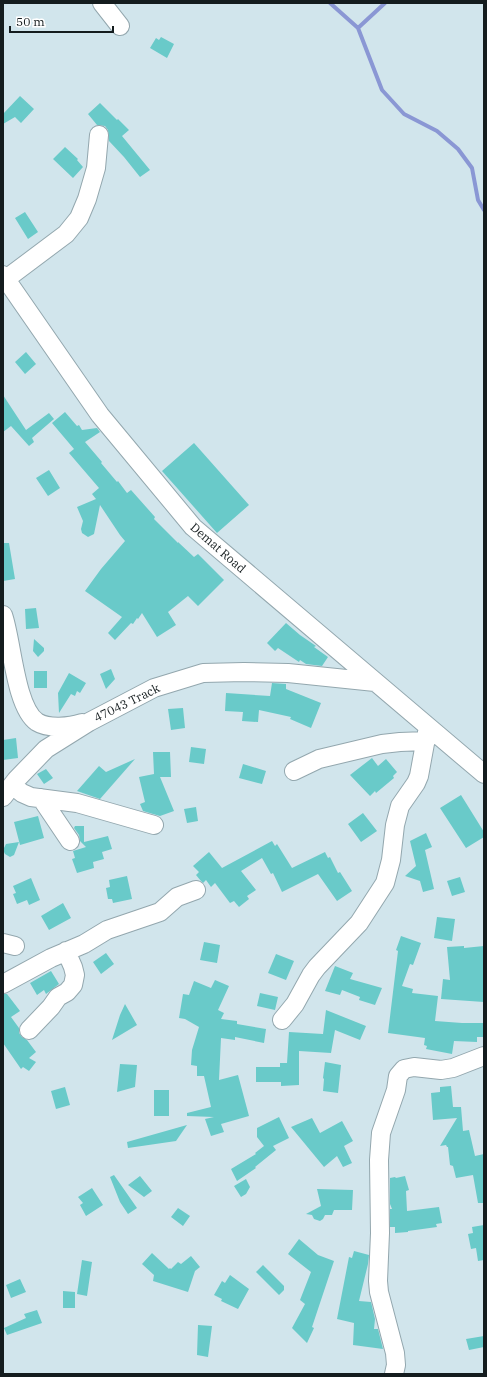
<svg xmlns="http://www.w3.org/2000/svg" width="487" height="1377" viewBox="0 0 487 1377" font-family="'IBM Plex Serif',serif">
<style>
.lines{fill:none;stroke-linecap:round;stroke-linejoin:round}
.stream{stroke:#8a97d4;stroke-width:4}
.building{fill:#69cac9}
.minor-casing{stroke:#93a7ae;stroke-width:20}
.minor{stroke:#fff;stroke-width:18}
.labels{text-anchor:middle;stroke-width:3;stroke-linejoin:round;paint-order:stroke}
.street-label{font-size:12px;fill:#141c1e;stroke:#fff}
</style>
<rect width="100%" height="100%" fill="#d1e5ec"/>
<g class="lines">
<path class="stream" d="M 330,3 L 358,28 L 382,90 L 404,114 L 437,131 L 458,149 L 472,168 L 478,200 L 484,210
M 358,28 L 385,3"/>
</g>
<path class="building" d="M 161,37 L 174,44 L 167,58 L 150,48 L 156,38 L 159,40 Z
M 20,96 L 34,109 L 21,123 L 15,117 L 3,124 L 3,114 Z
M 100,103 L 117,120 L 118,119 L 129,130 L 122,136 L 150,170 L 140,177 L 124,157 L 109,141 L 108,130 L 105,126 L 97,125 L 88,114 Z
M 65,147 L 78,159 L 77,160 L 83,167 L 73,178 L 53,159 Z
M 25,212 L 38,232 L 28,239 L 15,218 Z
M 26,352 L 36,364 L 25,374 L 15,362 Z
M 3,395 L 26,430 L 49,413 L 54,419 L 32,438 L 34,442 L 29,446 L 11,426 L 3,432 Z
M 65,412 L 77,426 L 79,425 L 82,430 L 97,428 L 100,432 L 85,442 L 102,462 L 101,463 L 117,482 L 118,481 L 127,493 L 131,490 L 155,517 L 154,519 L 178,543 L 178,542 L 194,557 L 198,554 L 224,580 L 198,606 L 188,596 L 168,612 L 176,625 L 157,637 L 142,613 L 138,619 L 137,618 L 133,624 L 131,623 L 115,640 L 108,633 L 122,617 L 85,591 L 101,569 L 125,541 L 120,535 L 100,505 L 94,534 L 88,537 L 82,533 L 81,529 L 83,521 L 77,507 L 96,499 L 92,494 L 99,488 L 69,453 L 74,449 L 52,423 Z
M 194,443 L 249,505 L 217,533 L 162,471 Z
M 49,470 L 60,488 L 48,496 L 36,478 Z
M 3,543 L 9,543 L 15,579 L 3,581 Z
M 36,608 L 39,628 L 26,629 L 25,609 Z
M 286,623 L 300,635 L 316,646 L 314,647 L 328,657 L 322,666 L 306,664 L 300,660 L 299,662 L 278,648 L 275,651 L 267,643 Z
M 34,639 L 44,648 L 44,651 L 38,657 L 33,651 Z
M 111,669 L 115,679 L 106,689 L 100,674 Z
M 34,671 L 47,671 L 47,688 L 34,688 Z
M 69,673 L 86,683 L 80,693 L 77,691 L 75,696 L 71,694 L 59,713 L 58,693 Z
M 272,683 L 286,684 L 286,689 L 321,703 L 311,728 L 290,719 L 291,717 L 259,710 L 258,722 L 242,721 L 243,712 L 225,711 L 226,693 L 270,696 Z
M 183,708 L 185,728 L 171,730 L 168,709 Z
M 16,738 L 18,758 L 3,760 L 3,740 Z
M 191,747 L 206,749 L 204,764 L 189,762 Z
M 153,752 L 170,752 L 171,777 L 160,777 L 174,811 L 160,816 L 143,811 L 140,804 L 145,802 L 139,777 L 154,774 Z
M 372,758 L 378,766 L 386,759 L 397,772 L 393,776 L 394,778 L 376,793 L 375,791 L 370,796 L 350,775 Z
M 135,759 L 100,799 L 77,791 L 99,766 L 106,772 Z
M 243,764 L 266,771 L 262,784 L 239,778 Z
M 46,769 L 53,778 L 44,784 L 37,774 Z
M 461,795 L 484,832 L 484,837 L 466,848 L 440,808 Z
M 196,807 L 198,821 L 187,823 L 184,809 Z
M 363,813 L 377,831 L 361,842 L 348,824 Z
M 38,816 L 44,838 L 20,845 L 14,822 Z
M 75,826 L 84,826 L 84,842 L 108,836 L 112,849 L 102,852 L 104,859 L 93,862 L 94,868 L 77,873 L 72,859 L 75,858 L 73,851 L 86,847 L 80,841 L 79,835 L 74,828 Z
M 426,833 L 432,847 L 425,850 L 434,889 L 423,892 L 420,881 L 405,876 L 416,866 L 410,841 Z
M 272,841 L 275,846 L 277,844 L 292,868 L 325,852 L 328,858 L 330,857 L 338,873 L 340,872 L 352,891 L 337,901 L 318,874 L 282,892 L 273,873 L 271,874 L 262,858 L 241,871 L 256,890 L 247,896 L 249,899 L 239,907 L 234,901 L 230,903 L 215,883 L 211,887 L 206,880 L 203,883 L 201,881 L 196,875 L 199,872 L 193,866 L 209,852 L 222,868 Z
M 19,842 L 14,855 L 10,857 L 5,854 L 3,850 L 6,844 Z
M 127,876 L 132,899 L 113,903 L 112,899 L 108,899 L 106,888 L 110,887 L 109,880 Z
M 460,877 L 465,892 L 452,896 L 447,881 Z
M 31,878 L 40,900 L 29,905 L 27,900 L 17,904 L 13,894 L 16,893 L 13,886 Z
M 63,903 L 71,918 L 49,930 L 41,916 Z
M 437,917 L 455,919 L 452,941 L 434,938 Z
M 401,936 L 421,943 L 413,965 L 410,964 L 402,986 L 413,989 L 412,993 L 438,996 L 435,1021 L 462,1023 L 484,1023 L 484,1037 L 477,1037 L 477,1042 L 454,1041 L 452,1054 L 426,1049 L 427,1046 L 424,1045 L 425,1038 L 388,1033 L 398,951 L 396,950 Z
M 204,942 L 220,945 L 217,963 L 200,960 Z
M 464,946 L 464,948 L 484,946 L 484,1002 L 441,999 L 443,979 L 450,980 L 447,947 Z
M 106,953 L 114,964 L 101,974 L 93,962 Z
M 276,954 L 294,961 L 286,980 L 268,973 Z
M 335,966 L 353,973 L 350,979 L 382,988 L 375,1005 L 359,1000 L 360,997 L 342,990 L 340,995 L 325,991 Z
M 51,971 L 59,984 L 46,994 L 44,990 L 37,995 L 30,983 Z
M 215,980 L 229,986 L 218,1010 L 224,1013 L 221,1019 L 237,1021 L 237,1024 L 266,1029 L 264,1043 L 235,1037 L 235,1040 L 221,1038 L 219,1080 L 238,1075 L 249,1116 L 221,1124 L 224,1132 L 211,1136 L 205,1119 L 214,1117 L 187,1116 L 187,1113 L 211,1107 L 204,1076 L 197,1076 L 197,1066 L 191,1065 L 192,1050 L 199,1027 L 185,1019 L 179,1018 L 183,994 L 189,995 L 194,981 L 211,988 Z
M 260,993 L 278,997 L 275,1010 L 257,1006 Z
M 3,994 L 7,994 L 20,1011 L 11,1017 L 19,1028 L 19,1033 L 22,1037 L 27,1040 L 36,1052 L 29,1058 L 36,1062 L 29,1071 L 23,1067 L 21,1069 L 3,1043 Z
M 125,1004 L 137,1025 L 112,1040 L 120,1015 Z
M 326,1010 L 366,1026 L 360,1040 L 335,1030 L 331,1053 L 299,1051 L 299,1085 L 281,1086 L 281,1082 L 256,1082 L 256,1067 L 280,1067 L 280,1063 L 287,1063 L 289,1032 L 323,1034 Z
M 325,1062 L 341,1065 L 338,1093 L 323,1091 L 324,1079 L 323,1078 Z
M 120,1064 L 137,1065 L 135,1087 L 117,1092 Z
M 451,1086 L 453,1107 L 461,1107 L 463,1131 L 469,1130 L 475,1156 L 484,1154 L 484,1203 L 478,1203 L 473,1175 L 456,1178 L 453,1166 L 450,1165 L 448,1147 L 447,1147 L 446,1145 L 440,1146 L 457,1118 L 433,1120 L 431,1093 L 440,1092 L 440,1087 Z
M 65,1087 L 70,1105 L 56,1109 L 51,1091 Z
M 154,1090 L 169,1090 L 169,1116 L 154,1116 Z
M 279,1117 L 289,1138 L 273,1146 L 276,1150 L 255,1167 L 256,1168 L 237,1181 L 231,1169 L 256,1154 L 255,1153 L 264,1146 L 257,1137 L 257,1128 Z
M 312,1118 L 320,1133 L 342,1121 L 353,1141 L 344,1146 L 352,1163 L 343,1167 L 337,1156 L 324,1167 L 291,1127 Z
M 187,1125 L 176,1141 L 128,1148 L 127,1142 Z
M 114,1175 L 137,1208 L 128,1214 L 120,1202 L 110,1177 Z
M 140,1176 L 152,1191 L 144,1197 L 128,1185 Z
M 405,1176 L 409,1190 L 406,1191 L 407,1211 L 439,1207 L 442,1223 L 436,1224 L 437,1227 L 408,1231 L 408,1232 L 395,1233 L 395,1227 L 390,1227 L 390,1209 L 392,1209 L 390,1204 L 390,1178 L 395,1177 L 396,1178 Z
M 246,1179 L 250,1187 L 246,1194 L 241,1197 L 234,1186 Z
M 92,1188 L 103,1205 L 86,1216 L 80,1205 L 83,1203 L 78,1197 Z
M 317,1189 L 353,1190 L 352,1210 L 334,1210 L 332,1215 L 325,1215 L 323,1219 L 320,1221 L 314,1219 L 312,1215 L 306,1214 L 321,1206 Z
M 178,1208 L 190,1216 L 183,1226 L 171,1217 Z
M 484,1225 L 484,1260 L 478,1261 L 476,1248 L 471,1249 L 468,1234 L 473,1233 L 472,1227 Z
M 299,1239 L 318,1255 L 334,1261 L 312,1327 L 314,1328 L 307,1343 L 292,1328 L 305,1304 L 300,1300 L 311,1272 L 288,1254 Z
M 354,1251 L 369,1255 L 368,1264 L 359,1301 L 371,1302 L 375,1319 L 374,1329 L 378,1329 L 383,1349 L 353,1345 L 354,1323 L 337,1319 L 349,1257 L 352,1258 Z
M 152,1253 L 169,1269 L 170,1268 L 171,1269 L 178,1262 L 181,1264 L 191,1256 L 200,1267 L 195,1271 L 188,1292 L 153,1281 L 154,1275 L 142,1264 Z
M 82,1260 L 92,1262 L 87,1296 L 77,1294 Z
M 263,1265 L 284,1286 L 284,1290 L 279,1295 L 256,1272 Z
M 230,1275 L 249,1289 L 238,1309 L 221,1301 L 222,1299 L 214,1295 L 222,1281 L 225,1283 Z
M 20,1279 L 26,1292 L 11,1298 L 6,1285 Z
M 63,1291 L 75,1292 L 75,1308 L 63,1308 Z
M 37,1310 L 42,1323 L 7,1335 L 4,1328 L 26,1318 L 24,1314 Z
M 198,1325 L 212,1326 L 208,1357 L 197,1355 Z
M 484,1336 L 484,1347 L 469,1350 L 466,1339 Z"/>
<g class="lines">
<defs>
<path id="minor" d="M 102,3 L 120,26
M 3,275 L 100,415 L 193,527 L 484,774
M 6,279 L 66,234 L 79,218 L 87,199 L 96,168 L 99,135
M 3,615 C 12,640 15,707 37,722 C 48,729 70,727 82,723
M 294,771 L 319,759 L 382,744 L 400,742 L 426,741
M 12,785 L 22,793 L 31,797 L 77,803 L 154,825
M 3,797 L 16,780 L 46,749 L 89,722 L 154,688 L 203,673 L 244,672 L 288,673 L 375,682
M 41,798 L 70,841
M 3,943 L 15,946
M 3,984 L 51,958 L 84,944 L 107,930 L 160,912 L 177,897 L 196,890
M 282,1020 L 295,1004 L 311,975 L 317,967 L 359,923 L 385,883 L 391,860 L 395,825 L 400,806 L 416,783 L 419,776 L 428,727
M 29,1030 L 51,1007 L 58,997 L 67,992 L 73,985 L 75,975 L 73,967 L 66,951
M 394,1374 L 396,1365 L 395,1353 L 379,1292 L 378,1281 L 380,1233 L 379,1160 L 381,1133 L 396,1090 L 398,1076 L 404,1069 L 414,1067 L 441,1070 L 453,1068 L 484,1056"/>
</defs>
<use href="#minor" class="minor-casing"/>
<use href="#minor" class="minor"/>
</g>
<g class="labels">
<g class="street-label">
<text transform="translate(218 548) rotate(41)" y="4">Demat Road</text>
<text transform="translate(127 703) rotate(-26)" y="4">47043 Track</text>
</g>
</g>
<rect width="487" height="1377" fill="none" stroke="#141c1e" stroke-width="8"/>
<path d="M10 26v6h103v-6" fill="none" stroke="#141c1e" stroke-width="2"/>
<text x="16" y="26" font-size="12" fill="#141c1e" stroke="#ffffff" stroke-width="3" paint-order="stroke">50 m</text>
</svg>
